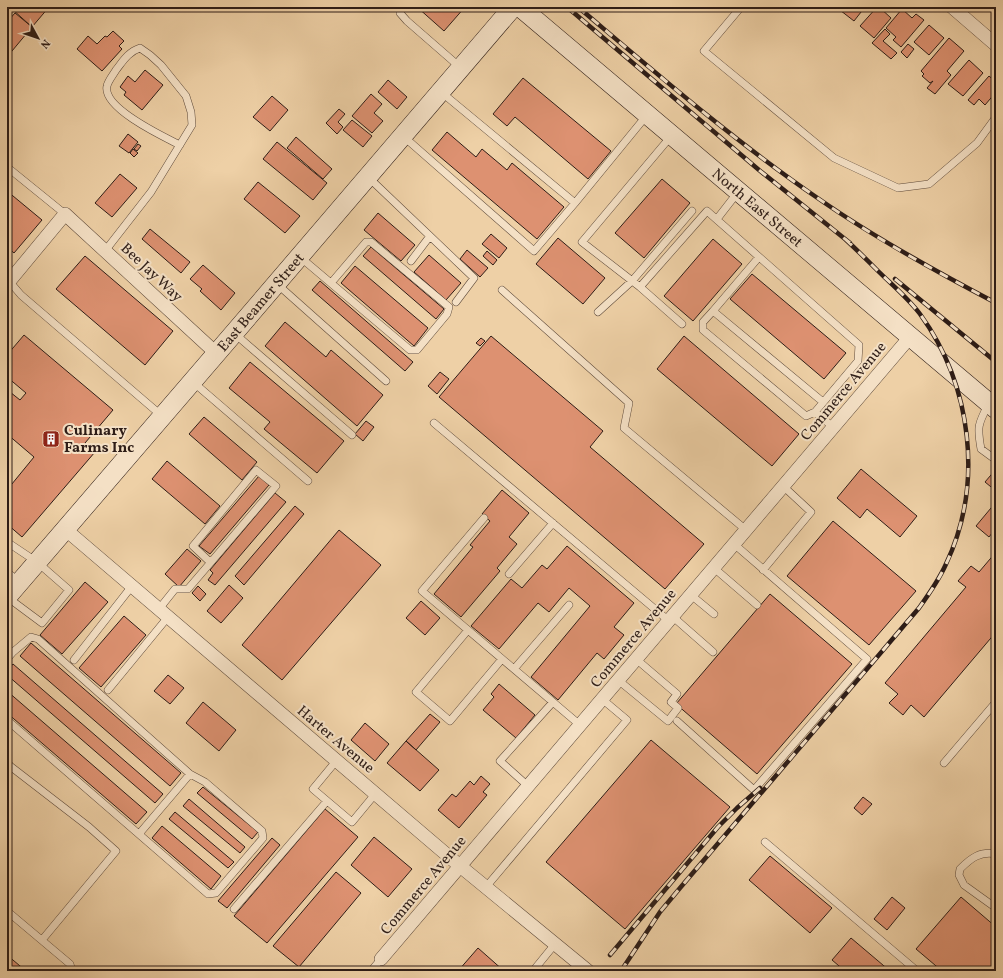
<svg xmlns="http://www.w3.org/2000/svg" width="1003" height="978" viewBox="0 0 1003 978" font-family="Vollkorn,serif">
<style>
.building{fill:#dd9171;stroke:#2e1d17}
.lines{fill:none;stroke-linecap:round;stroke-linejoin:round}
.lane-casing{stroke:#5e4a3b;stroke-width:8}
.street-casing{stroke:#5e4a3b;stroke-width:14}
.secondary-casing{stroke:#2e1d17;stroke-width:20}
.lane{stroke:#f4e0c5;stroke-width:7}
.street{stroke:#f4e0c5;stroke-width:13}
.secondary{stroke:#f4e0c5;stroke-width:19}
.rail-casing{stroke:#2e1d17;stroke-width:4.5}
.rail{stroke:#f4e0c5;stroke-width:3;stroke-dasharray:9;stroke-linecap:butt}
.labels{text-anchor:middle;stroke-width:4;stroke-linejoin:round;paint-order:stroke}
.street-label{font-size:15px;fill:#2e1d17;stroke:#f4e0c5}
.poi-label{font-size:15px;font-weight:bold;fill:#2e1d17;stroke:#f4e0c5;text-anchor:start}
</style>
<rect width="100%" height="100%" fill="#eed0a6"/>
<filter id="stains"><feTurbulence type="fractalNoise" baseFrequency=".005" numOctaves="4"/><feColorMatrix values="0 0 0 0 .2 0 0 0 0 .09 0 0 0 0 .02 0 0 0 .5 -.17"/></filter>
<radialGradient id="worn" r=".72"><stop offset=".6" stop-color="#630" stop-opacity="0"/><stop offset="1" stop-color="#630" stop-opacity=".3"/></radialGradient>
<path class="building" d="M 14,7 L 49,7 L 32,27 L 12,9 Z
M 417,7 L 465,7 L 444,31 Z
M 836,7 L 865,7 L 854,21 Z
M 877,7 L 879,7 L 891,18 L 874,38 L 860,26 Z
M 902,9 L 912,18 L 916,14 L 924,20 L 901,47 L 893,40 L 896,37 L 886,28 Z
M 15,13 L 32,27 L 7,57 L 7,22 Z
M 929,25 L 944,38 L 929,55 L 914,42 Z
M 885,29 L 890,34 L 883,41 L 897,53 L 891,59 L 872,43 Z
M 113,31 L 124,41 L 119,46 L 122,49 L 102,71 L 77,49 L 88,36 L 97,44 L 105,36 L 107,37 Z
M 949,38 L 964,51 L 947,71 L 951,75 L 935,94 L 927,88 L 933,81 L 930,83 L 922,76 L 924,74 L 921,71 Z
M 908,44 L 914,49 L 907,58 L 901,52 Z
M 969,60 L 983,73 L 963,96 L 948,84 Z
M 145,70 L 163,85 L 142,110 L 124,95 L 126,92 L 120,87 L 128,76 L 135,82 Z
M 989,76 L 996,82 L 996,92 L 985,105 L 979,99 L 974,105 L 968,100 Z
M 523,78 L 611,151 L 588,179 L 515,117 L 507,126 L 493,114 Z
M 388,80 L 407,97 L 397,109 L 378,92 Z
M 371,94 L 382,104 L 374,113 L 383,121 L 372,133 L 352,116 Z
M 272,96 L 288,110 L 270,131 L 253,117 Z
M 339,109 L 345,114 L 338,122 L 343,127 L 337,134 L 326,123 Z
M 352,120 L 372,136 L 363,147 L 343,130 Z
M 447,132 L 476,157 L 482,149 L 507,170 L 512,163 L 564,207 L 537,239 L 432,150 Z
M 128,134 L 138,142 L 129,153 L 119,146 Z
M 296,137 L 332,169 L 323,179 L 287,148 Z
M 277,142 L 327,183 L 313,200 L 263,159 Z
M 138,144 L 141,146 L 137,151 L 134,149 Z
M 133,149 L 138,153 L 134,157 L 130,153 Z
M 120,174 L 137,188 L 112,217 L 95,203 Z
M 662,179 L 690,203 L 644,258 L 615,233 Z
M 258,182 L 300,216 L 285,233 L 244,199 Z
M 7,191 L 42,220 L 14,253 L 7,247 Z
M 378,213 L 415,245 L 401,261 L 364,230 Z
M 150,229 L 190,262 L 181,273 L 142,239 Z
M 491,234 L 507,248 L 499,258 L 482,244 Z
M 558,238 L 605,278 L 583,304 L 536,264 Z
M 713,239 L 742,264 L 693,321 L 664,296 Z
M 371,247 L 444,309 L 436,319 L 363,256 Z
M 467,250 L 488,268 L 480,277 L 460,259 Z
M 487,251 L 497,260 L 493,265 L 483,256 Z
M 429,255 L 461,283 L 446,300 L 414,272 Z
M 85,256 L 173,331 L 145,365 L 56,289 Z
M 203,265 L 235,293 L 221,310 L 200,291 L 202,289 L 190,279 Z
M 355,266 L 428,328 L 414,346 L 341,283 Z
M 752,274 L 846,353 L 824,379 L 730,299 Z
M 320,281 L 413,362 L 405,371 L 312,290 Z
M 285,322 L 326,357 L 331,350 L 383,395 L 357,426 L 265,346 Z
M 24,335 L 113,410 L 85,443 L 95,452 L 22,537 L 7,524 L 7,490 L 34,457 L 7,434 L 7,416 L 11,411 L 7,407 L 7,395 L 10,392 L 20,400 L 26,393 L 7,377 L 7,355 Z
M 491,336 L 603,431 L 590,447 L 704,544 L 665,589 L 439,397 Z
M 684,336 L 799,434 L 772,466 L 657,369 Z
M 481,338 L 485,341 L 480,346 L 476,343 Z
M 250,362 L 344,441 L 317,473 L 264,429 L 270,422 L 229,388 Z
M 440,372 L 449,379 L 437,394 L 428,386 Z
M 204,417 L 257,462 L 242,480 L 189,434 Z
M 366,421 L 374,427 L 363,441 L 355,434 Z
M 167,461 L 220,506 L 205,524 L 152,479 Z
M 861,469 L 917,516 L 900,537 L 867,509 L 860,518 L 837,498 Z
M 996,469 L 996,491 L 985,482 Z
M 259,476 L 269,485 L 210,554 L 199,546 Z
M 502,490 L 529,513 L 509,537 L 517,544 L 497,568 L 500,571 L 461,617 L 434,594 L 473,547 L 470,545 L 490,521 L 482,514 Z
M 275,493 L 286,502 L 215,585 L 208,580 L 213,573 L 210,570 Z
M 996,502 L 996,528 L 989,537 L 976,526 Z
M 295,506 L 304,514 L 244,585 L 235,576 Z
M 833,521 L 916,591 L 869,645 L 787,576 Z
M 339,530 L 381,565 L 282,680 L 242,645 Z
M 567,546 L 634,603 L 614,627 L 624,635 L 604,659 L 597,653 L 558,700 L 531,677 L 590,606 L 569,588 L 549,612 L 538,603 L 499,649 L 471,626 L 511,579 L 522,588 L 542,565 L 547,569 Z
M 187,549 L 201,561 L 179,587 L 165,574 Z
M 996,552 L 996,632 L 924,717 L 911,705 L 903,715 L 889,703 L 898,694 L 885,683 L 966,587 L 958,581 L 971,566 L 979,572 Z
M 85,582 L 108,602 L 62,654 L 40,635 Z
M 229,585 L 243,598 L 221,623 L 207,611 Z
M 198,586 L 206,594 L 200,601 L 192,593 Z
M 770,594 L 852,664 L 757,774 L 676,704 Z
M 421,601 L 440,618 L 425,635 L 406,618 Z
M 124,616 L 146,635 L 101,687 L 79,668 Z
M 31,643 L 181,773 L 170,786 L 20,656 Z
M 13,664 L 163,794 L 155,803 L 7,675 L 7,671 Z
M 168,675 L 184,688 L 170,704 L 154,691 Z
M 499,684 L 535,715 L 516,738 L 483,710 L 494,697 L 491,694 Z
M 7,691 L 147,812 L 136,824 L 7,713 Z
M 203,702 L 236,730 L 219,751 L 186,723 Z
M 430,714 L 440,722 L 416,750 L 406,741 Z
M 365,723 L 389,744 L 375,761 L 351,740 Z
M 651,740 L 730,807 L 625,929 L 546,862 Z
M 406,741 L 439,770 L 420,791 L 387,763 Z
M 481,776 L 490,784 L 483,792 L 487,795 L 459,828 L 438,810 L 452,794 L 456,797 L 470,781 L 474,785 Z
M 203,787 L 258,832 L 252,839 L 197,793 Z
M 863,797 L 872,804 L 862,815 L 854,808 Z
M 189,799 L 245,847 L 240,853 L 183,806 Z
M 325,809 L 358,837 L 267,943 L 234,916 Z
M 175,812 L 234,862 L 228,868 L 169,819 Z
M 162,826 L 221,876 L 211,889 L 152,838 Z
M 374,837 L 412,869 L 388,897 L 351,865 Z
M 272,838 L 280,845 L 227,908 L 218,901 Z
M 770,856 L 832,908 L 810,933 L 749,880 Z
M 336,872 L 361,893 L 299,967 L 273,946 Z
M 892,897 L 905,908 L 887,930 L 874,919 Z
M 961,897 L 996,927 L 996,971 L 942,971 L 916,949 Z
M 851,938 L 890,971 L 845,971 L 832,960 Z
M 478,948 L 504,971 L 458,971 Z
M 7,955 L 26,971 L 7,971 Z"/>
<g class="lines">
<defs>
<path id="lane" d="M 400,7 L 400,13 L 407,21 L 461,68
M 741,7 L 704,51 L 834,158 L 898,188 L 929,184 L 977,143 L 996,117
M 441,92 L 575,203 L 647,115
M 403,136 L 534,251 L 575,203
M 7,167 L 65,214
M 368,177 L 474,278 L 456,302
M 717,219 L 738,192
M 105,251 L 151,192 L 192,125 L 191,112 L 186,96 L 161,65 L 150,55 L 140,48 C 128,52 123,61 116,70 C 113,75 108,81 107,86 C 102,108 164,137 180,145
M 300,257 L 410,350 L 417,350 L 447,314 L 449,307 L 371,242 L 366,242 L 331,283
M 759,257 L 713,311 L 823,402
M 411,261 L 430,236
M 9,281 L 21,295 L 162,416
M 277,284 L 386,381
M 640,287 L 582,242 L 672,135
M 502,290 L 629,403 L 624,428 L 746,530
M 713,311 L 703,322 L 703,330 L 806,416 L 815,412
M 598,312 L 632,281 L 692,211
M 682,324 L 640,287 L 707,211 L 859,345 L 858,361 L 815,412 L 833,427
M 235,334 L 352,435
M 193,382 L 308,481
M 988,405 C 978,424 977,427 981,449 L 996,460
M 434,423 L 669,621
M 484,518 L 422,591 L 580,725
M 7,542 L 37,562 L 69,590 L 42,623 L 7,597
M 714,568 L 757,605
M 763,570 L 811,512 L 783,486
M 7,572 L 19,582
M 509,574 L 553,523
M 691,595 L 714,614
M 159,609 L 175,589 L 188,589 L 276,486 L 256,470 L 193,546 L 210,562
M 672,616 L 713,652
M 468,630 L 416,692 L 450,721 L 502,659
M 7,659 L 13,652 L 31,637 L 38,639 L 190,774 L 205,782 L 262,831 L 263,838 L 216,893 L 208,894 L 7,720
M 74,660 L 132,586
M 514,669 L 569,605
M 618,680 L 668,721 L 678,708 L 671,702 L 677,694 L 636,659
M 108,690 L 168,617
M 677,721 L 754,790 L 867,659 L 734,544
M 337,760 L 313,789 L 352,822 L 376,793
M 7,762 L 10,766 L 89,827 L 116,851 L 42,940
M 944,763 L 996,702
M 528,786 L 500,761 L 553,702
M 139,834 L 190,774
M 765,842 L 917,971
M 996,854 C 980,851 971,858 960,869 L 959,875 L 964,885 L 996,908
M 486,887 L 627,720 L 602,699
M 234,909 L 327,801
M 7,911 L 70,964 L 72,971
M 371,971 L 381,959
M 533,971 L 555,944"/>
<path id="street" d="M 952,7 L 996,45
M 7,284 L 65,214 L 217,354
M 65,529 L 460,866 L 588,971
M 381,959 L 910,337"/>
<g id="secondary">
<path id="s1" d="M 520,7 L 996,409"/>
<path id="s2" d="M 7,597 L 234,333 L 513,7"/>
</g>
</defs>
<use href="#lane" class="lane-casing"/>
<use href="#street" class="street-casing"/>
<use href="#secondary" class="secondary-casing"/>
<use href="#lane" class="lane"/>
<use href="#street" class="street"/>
<use href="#secondary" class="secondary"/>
<defs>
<path id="rail" d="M 567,7 L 759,170 L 850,243
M 578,7 C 656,73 734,141 819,199 C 875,238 935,271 996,303
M 895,279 L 996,362
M 610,955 L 718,827 L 737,808 L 760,788
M 621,971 L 660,912 L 680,888 L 919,608 C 929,594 939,580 946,564 C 984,484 972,386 920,314 C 907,297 891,284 876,269 C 866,259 856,249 845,239"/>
</defs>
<use href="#rail" class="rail-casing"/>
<use href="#rail" class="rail"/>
</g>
<defs>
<symbol id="building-square" viewBox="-11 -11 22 22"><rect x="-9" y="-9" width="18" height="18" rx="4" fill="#8f2418" stroke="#f4e0c5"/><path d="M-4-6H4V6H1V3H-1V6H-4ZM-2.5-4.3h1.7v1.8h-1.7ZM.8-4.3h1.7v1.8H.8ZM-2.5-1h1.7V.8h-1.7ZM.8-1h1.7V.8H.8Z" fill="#fff"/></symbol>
</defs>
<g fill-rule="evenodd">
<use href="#building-square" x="41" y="429" width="20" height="20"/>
</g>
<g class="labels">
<g class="street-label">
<text dy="5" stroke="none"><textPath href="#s1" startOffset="311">North East Street</textPath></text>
<text transform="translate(152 272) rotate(43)" y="5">Bee Jay Way</text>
<text dy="5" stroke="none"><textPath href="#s2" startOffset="389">East Beamer Street</textPath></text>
<text transform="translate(843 391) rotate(-50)" y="5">Commerce Avenue</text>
<text transform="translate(633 638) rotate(-50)" y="5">Commerce Avenue</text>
<text transform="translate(336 739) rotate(40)" y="5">Harter Avenue</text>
<text transform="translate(423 885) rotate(-50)" y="5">Commerce Avenue</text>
</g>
<g class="poi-label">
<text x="64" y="435">Culinary<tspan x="64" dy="17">Farms Inc</tspan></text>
</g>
</g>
<rect width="1003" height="978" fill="none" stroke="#eed0a6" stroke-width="24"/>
<rect x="8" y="8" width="987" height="962" fill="none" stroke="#2e1d17" stroke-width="2"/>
<rect x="12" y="12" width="979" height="954" fill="none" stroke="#2e1d17"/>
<g transform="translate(38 38) rotate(130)" stroke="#f4e0c5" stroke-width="3" paint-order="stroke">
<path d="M0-3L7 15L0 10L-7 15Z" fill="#2e1d17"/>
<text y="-6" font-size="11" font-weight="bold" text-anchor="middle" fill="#2e1d17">N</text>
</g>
<rect width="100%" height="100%" filter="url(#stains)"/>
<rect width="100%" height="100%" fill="url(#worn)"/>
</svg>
